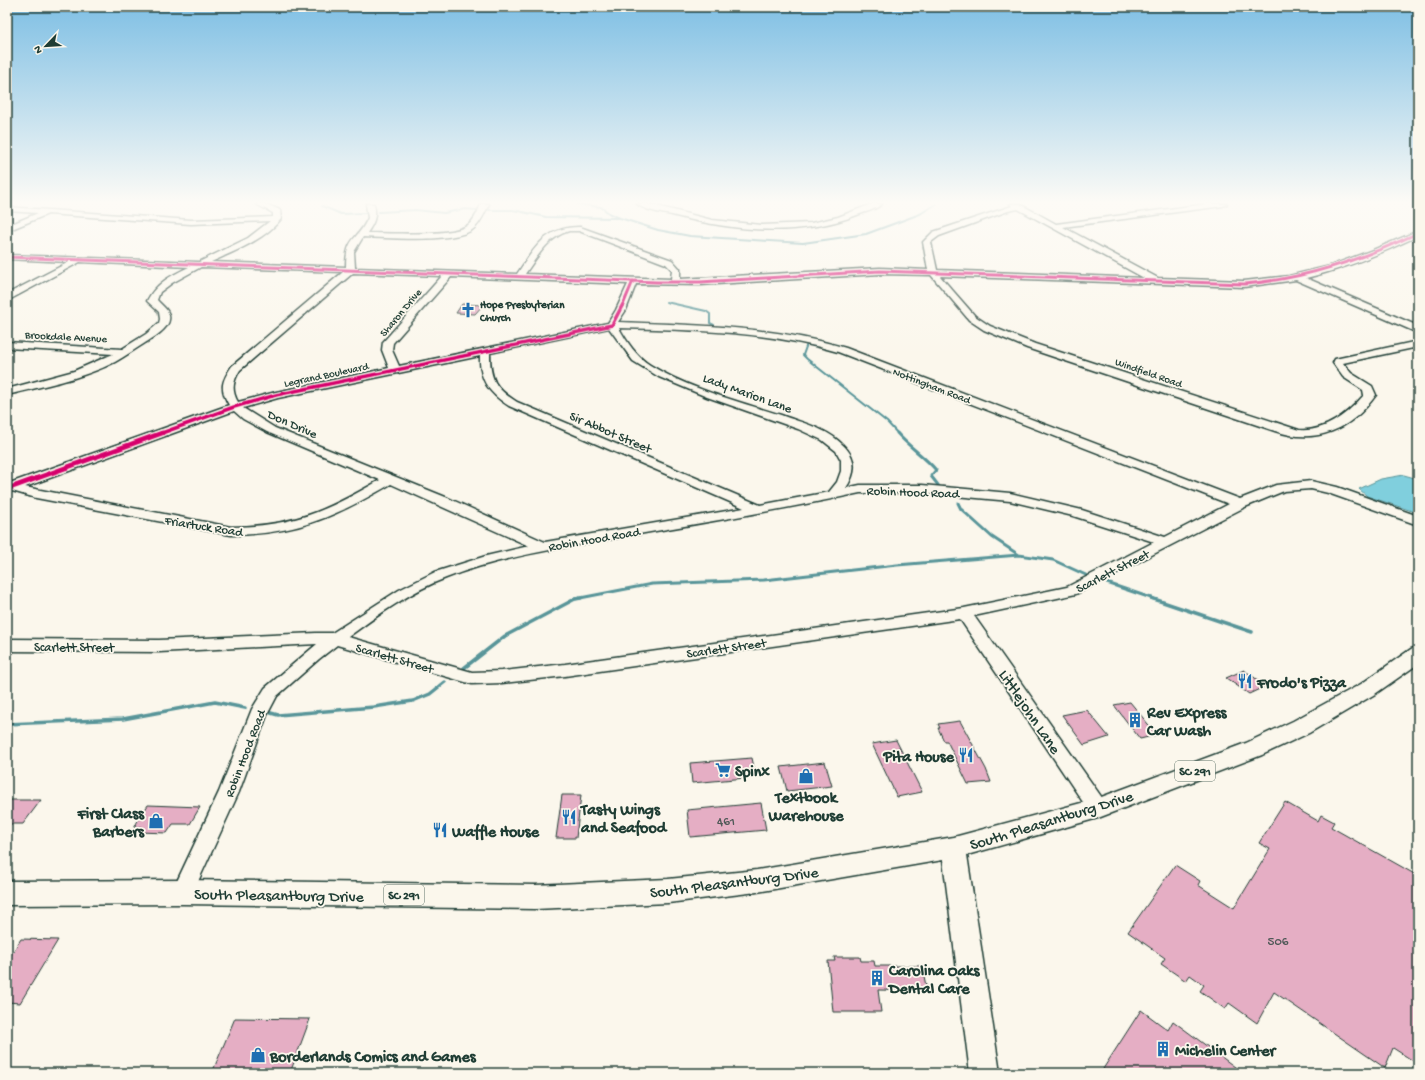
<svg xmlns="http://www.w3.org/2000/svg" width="1425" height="1080" viewBox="0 0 1425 1080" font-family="'Gochi Hand',sans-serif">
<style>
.water{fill:#80cfdd;stroke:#599599}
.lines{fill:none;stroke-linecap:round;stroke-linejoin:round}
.stream-far2{stroke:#599599;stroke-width:2}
.stream-far1{stroke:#599599;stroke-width:3}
.stream{stroke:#599599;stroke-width:3.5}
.building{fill:#e5aec4;stroke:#1f3d34}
.minor-casing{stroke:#1f3d34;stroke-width:3}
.major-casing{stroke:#1f3d34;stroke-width:3}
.minor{fill:#fbf7ec;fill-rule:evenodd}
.major{fill:#fbf7ec;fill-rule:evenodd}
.cycleway-far2-casing{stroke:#fbf7ec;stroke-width:4.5}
.cycleway-far1-casing{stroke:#fbf7ec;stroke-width:5.5}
.cycleway-casing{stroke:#fbf7ec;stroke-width:8}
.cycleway-far2{stroke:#d6006c;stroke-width:3}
.cycleway-far1{stroke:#d6006c;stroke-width:3.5}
.cycleway{stroke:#d6006c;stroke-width:5}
.labels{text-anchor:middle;stroke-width:3.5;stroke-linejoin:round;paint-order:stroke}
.far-poi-label{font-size:11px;font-weight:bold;fill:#1f3d34;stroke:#fbf7ec;text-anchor:start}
.far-street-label{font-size:11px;fill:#1f3d34;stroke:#fbf7ec}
.shield{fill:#fbf7ec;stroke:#61756b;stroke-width:1}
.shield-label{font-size:12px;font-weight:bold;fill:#1f3d34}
.street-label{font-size:13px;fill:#1f3d34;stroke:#fbf7ec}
.near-number-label{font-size:13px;fill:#505958}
.near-poi-label{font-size:16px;font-weight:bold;fill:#1f3d34;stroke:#fbf7ec;text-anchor:start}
.near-street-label{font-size:16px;fill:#1f3d34;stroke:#fbf7ec}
</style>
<rect width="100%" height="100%" fill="#fbf7ec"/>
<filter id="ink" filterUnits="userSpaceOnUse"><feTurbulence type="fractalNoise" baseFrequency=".025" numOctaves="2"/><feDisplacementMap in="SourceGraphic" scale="8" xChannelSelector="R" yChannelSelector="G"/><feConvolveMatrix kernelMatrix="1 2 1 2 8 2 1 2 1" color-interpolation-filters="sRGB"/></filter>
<g filter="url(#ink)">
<path class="water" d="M 1404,475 L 1418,479 L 1418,513 L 1367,496 L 1359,489 L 1381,479 Z"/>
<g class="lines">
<path class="stream-far2" d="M 577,204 L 601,207 L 610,214 L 620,218 L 658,230 L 690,236 L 803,243 L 866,234 L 920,214 L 936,204
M 322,206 L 341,214 L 367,213
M 488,210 L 513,210 L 546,217 L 618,218
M 379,212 L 416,210 L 444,213 L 465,209 L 477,210
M 666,302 L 706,311 L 710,314 L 710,323 L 714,325
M 807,344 L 803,355 L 807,359 L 887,422 L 898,434"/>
<path class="stream-far1" d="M 897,433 C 909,447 924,456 936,470 L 931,476 L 938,485
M 958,503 L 961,509 L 992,537 L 1019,555
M 1107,583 L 1154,599
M 575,599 L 652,584 L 764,580 L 897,565 L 1019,555 L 1053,560 L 1088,576"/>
<path class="stream" d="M 1151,598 L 1252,632
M 464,668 L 505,636 L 575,599 L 581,598
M 271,713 L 278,715 L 374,707 L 413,701 L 430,694 L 445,682
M 7,724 L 123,719 L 215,702 L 245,708"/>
</g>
<path class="building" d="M 462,304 L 483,305 L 475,314 L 456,313 Z
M 1244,670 L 1266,686 L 1249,694 L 1226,678 Z
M 1130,702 L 1157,735 L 1140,739 L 1114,705 Z
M 1087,710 L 1109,737 L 1084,745 L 1062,715 Z
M 960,721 L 986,769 L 991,782 L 968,784 L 947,741 L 944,741 L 938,728 L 940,728 L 938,724 Z
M 896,740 L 922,792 L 897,797 L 872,744 Z
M 752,758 L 756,777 L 692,783 L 690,763 Z
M 825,762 L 832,786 L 787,791 L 781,767 Z
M 562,795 L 581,795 L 576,838 L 556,838 Z
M 7,800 L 41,800 L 23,824 L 7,824 Z
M 1285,802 L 1318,821 L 1321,815 L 1334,822 L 1331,827 L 1418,876 L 1418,1064 L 1393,1048 L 1385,1068 L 1274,992 L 1257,1023 L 1229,1003 L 1225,1009 L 1200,991 L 1204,985 L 1190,975 L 1186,981 L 1161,964 L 1165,958 L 1128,932 L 1175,865 L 1200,881 L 1198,885 L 1234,908 L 1270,849 L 1259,843 Z
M 761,803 L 766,830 L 690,837 L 687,810 Z
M 148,805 L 200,807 L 190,824 L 173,824 L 167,833 L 139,832 L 142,827 L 134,827 Z
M 21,939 L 58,940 L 20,1003 L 7,1002 L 7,961 Z
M 834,957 L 860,957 L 861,961 L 874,961 L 875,966 L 922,966 L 927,991 L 878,990 L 881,1012 L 833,1012 L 828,961 L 835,961 Z
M 1141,1010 L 1168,1030 L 1173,1021 L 1243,1073 L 1108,1073 L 1103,1069 Z
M 235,1018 L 310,1019 L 290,1073 L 212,1073 Z"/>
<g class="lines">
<defs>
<path id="minor" d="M 256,204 L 266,204 L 280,210 L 281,219 C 264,240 235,251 211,262 L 346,267 C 346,236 357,242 368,218 L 366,204 L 374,204 C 377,216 374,223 367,233 C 387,233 454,237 468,225 C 475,220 478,211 481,204 L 489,204 C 485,212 480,225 472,230 C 452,243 388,238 363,237 L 354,252 L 355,268 L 517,274 C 534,249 546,226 580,227 L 672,260 L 680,269 L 680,279 L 880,268 L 928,270 L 923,242 L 933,232 L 1012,206 L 1010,204 L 1020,204 L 1056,224 L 1206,204 L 1227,204 L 1223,206 L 1063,227 L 1158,278 L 1244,281 L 1289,276 L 1330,266 L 1373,250 L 1418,231 L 1418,236 C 1382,253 1345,269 1306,278 L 1418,326 L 1418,333 L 1296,280 L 1244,287 L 940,276 L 975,316 L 990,326 L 1035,344 L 1299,430 C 1326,432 1347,414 1364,395 L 1363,390 L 1343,377 L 1333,363 L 1335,359 L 1418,341 L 1418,347 L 1343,363 L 1351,373 L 1372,386 L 1376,395 C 1351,430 1316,445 1275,431 L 1027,348 L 984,330 L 969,320 L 931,275 L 880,274 L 700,285 L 636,284 L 626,310 L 618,322 C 697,325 770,326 846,348 L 1240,499 L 1276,485 L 1311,481 L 1337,487 L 1418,516 L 1418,525 L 1328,493 L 1311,489 L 1284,491 L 1245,507 L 1076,594 L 974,616 L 1105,802 L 1108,808 L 1105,814 L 1098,816 L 1091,814 L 960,619 L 565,676 L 502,683 L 472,684 L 337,645 L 319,659 L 277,696 L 267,715 L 239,792 L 190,899 L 183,902 L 176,899 L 172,892 L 219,792 L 252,709 L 265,688 L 317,644 L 159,652 L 7,651 L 7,639 L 159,640 L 316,633 L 332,633 L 399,590 L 435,572 L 486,556 L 529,546 L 391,484 C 335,517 297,534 231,535 L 36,498 L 12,491 L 7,493 L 7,484 L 229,405 C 219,388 222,381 232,366 L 343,272 L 201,267 L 172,283 L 160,292 L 157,300 C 162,306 171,311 169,320 C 168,329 153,338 145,343 C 135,349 126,356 115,362 C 82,379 43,386 7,395 L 7,389 L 74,371 L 113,354 L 7,348 L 7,342 L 122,349 L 146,334 L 159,323 L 160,319 L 159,312 L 147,301 C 156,283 172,275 189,267 L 80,262 L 7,301 L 7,294 L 69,262 L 7,259 L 7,255 L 199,262 L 248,238 L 270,221 L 191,224 L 48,214 L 7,231 L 7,226 L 38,213 L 7,211 L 7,207 L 191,220 L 273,217 L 273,213 ZM 1018,209 L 1144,278 L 937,270 L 931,242 L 939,236 L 1008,211 ZM 569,231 L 579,231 L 666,264 L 672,270 L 671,279 L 525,274 C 537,257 548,237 569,231 ZM 353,273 L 442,276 L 383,342 L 382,350 L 389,368 L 276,392 L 238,402 C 231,390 233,381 240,370 ZM 451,277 L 628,284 L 616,310 L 608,323 L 399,366 L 392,350 L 393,343 ZM 609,328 L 633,361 L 659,377 L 707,397 L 798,429 L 822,440 L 836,451 L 841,460 L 841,471 L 837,482 L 829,492 L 760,505 L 517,402 C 495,388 490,380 490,353 ZM 619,328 C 693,330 766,331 838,352 L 1229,504 L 1165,537 L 1082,510 L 1010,493 L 922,485 L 860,485 L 846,488 C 856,473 857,458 843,445 C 827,428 802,423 781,415 C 737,401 689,389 650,365 C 636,356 627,342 619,328 ZM 480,356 C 479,380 489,393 509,406 L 744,508 L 545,542 L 448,498 L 275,428 L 243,408 L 278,398 ZM 234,411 L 243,419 L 267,432 L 380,480 C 326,511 295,526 231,527 L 25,487 ZM 860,493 L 922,493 L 1010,501 L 1073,516 L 1154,542 L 1067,587 L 964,608 L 565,664 L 502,671 L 472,672 L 348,637 C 378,615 411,591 446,578 C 502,556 563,548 622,537 C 702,523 781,510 860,493 Z
M 637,204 L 649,204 L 712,220 L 762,225 L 811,223 L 838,217 L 872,204 L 882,204 C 875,210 865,212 857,215 C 797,238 732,231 672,215 C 662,213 646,211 637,204 Z"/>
<path id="major" d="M 1418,647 L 1418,664 L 1375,694 L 1309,733 L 1262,755 L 1098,818 L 967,855 L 1000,1073 L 970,1073 L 943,860 L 757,892 L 668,903 L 535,909 L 183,904 L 7,905 L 7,881 L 183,880 L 535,885 L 668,879 L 757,870 L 954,837 L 1096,799 L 1246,743 L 1293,721 L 1361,684 L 1411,649 Z"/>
</defs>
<use href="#minor" class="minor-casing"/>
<use href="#major" class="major-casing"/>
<use href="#minor" class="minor"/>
<use href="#major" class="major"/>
<defs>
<path id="cycleway-far2" d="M 7,257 L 657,282 L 700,282 L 880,271 L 1244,284 C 1306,279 1362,259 1418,233
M 623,305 L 633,281"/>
<path id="cycleway-far1" d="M 159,434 L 234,407 L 276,395 L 612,325 L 623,304"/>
<path id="cycleway" d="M 7,489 L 162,433"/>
</defs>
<use href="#cycleway-far2" class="cycleway-far2-casing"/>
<use href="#cycleway-far1" class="cycleway-far1-casing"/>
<use href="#cycleway" class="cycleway-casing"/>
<use href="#cycleway-far2" class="cycleway-far2"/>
<use href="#cycleway-far1" class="cycleway-far1"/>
<use href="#cycleway" class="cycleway"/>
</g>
</g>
<linearGradient id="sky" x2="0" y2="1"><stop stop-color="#7ebfe4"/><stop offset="0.57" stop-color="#fdfbf6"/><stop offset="1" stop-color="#fdfbf6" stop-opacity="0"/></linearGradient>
<rect width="1425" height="355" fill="url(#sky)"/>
<defs>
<symbol id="church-bare" viewBox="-9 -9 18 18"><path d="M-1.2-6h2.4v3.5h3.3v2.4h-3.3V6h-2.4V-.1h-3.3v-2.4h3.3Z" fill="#1f6fb2" stroke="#fbf7ec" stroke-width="2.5" paint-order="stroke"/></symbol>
<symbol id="restaurant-bare" viewBox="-9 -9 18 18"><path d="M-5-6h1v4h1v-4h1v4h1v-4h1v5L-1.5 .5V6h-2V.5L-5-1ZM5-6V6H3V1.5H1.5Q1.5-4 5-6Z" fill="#1f6fb2" stroke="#fbf7ec" stroke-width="2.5" paint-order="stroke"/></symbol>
<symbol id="building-bare" viewBox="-9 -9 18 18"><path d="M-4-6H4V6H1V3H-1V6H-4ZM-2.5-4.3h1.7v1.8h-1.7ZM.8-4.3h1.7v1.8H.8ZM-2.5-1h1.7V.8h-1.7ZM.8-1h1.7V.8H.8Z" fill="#1f6fb2" stroke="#fbf7ec" stroke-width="2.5" paint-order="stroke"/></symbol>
<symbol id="supermarket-bare" viewBox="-9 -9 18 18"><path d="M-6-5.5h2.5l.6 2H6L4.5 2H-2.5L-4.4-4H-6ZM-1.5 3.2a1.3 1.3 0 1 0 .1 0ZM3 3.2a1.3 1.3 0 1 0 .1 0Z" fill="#1f6fb2" stroke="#fbf7ec" stroke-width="2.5" paint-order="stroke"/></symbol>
<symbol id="shop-bare" viewBox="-9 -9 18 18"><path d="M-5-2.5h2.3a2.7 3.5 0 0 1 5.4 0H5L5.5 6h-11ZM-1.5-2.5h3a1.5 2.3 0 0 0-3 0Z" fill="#1f6fb2" stroke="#fbf7ec" stroke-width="2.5" paint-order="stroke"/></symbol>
</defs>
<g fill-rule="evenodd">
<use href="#church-bare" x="457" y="299" width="22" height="22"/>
<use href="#restaurant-bare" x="1234" y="670" width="22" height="22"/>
<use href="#building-bare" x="1124" y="709" width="22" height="22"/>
<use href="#restaurant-bare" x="955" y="744" width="22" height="22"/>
<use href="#supermarket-bare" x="712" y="759" width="22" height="22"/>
<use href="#shop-bare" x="795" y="765" width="22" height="22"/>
<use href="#restaurant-bare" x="558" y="806" width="22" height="22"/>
<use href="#shop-bare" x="145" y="810" width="22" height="22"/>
<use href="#restaurant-bare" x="429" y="819" width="22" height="22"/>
<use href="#building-bare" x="866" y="967" width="22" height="22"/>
<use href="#building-bare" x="1152" y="1038" width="22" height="22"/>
<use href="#shop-bare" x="247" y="1044" width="22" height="22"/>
</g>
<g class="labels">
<g class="far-poi-label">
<text x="480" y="308">Hope Presbyterian<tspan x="480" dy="13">Church</tspan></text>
</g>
<g class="far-street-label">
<text transform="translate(400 312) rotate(-50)" y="4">Sharon Drive</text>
<text transform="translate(66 336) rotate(3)" y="4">Brookdale Avenue</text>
<text transform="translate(1149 372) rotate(19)" y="4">Windfield Road</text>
<text transform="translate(326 374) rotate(-12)" y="4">Legrand Boulevard</text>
<text transform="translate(932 385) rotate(21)" y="4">Nottingham Road</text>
</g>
<g class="shield">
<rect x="1175" y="761" width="40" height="20" rx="3"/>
<rect x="384" y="885" width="40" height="20" rx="3"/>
</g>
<g class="shield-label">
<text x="1195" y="775">SC 291</text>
<text x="404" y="899">SC 291</text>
</g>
<g class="street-label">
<text transform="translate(748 392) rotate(20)" y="5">Lady Marion Lane</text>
<text transform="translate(293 423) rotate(24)" y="5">Don Drive</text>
<text transform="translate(611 431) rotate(23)" y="5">Sir Abbot Street</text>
<text transform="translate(913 491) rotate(2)" y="5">Robin Hood Road</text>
<text transform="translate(204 525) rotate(9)" y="5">Friartuck Road</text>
<text transform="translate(594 538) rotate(-10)" y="5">Robin Hood Road</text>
<text transform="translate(1112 570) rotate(-27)" y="5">Scarlett Street</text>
<text x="74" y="651">Scarlett Street</text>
<text transform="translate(726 647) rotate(-8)" y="5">Scarlett Street</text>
<text transform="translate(395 657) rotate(16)" y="5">Scarlett Street</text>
<text transform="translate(244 753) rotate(-69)" y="5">Robin Hood Road</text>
</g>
<g class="near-number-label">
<text x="726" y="825">461</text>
<text x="1278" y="945">506</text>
</g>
<g class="near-poi-label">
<text x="1257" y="687">Frodo's Pizza</text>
<text x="1147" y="717">Rev Express<tspan x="1147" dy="18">Car Wash</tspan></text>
<text x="954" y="761" text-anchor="end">Pita House</text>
<text x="735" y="776">Spinx</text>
<text x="806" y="802" text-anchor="middle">Textbook<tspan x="806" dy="18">Warehouse</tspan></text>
<text x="581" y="814">Tasty Wings<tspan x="581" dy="18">and Seafood</tspan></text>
<text x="144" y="818" text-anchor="end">First Class<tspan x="144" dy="18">Barbers</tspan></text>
<text x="452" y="836">Waffle House</text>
<text x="889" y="975">Carolina Oaks<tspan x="889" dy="18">Dental Care</tspan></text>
<text x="1175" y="1055">Michelin Center</text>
<text x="270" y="1061">Borderlands Comics and Games</text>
</g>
<g class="near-street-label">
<text transform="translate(1031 711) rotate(56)" y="6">Littlejohn Lane</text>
<text transform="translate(1051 819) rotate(-17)" y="6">South Pleasantburg Drive</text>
<text transform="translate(734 881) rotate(-7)" y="6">South Pleasantburg Drive</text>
<text transform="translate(279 894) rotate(1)" y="6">South Pleasantburg Drive</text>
</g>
</g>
<rect width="1425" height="1080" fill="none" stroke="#fbf7ec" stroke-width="24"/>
<rect x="12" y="12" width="1401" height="1056" fill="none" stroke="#1f3d34" stroke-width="1.5" filter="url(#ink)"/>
<g transform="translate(46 46) rotate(245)" stroke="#fbf7ec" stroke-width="3" paint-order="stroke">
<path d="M0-3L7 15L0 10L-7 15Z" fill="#1f3d34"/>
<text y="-6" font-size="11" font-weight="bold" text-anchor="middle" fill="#1f3d34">N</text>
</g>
</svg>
